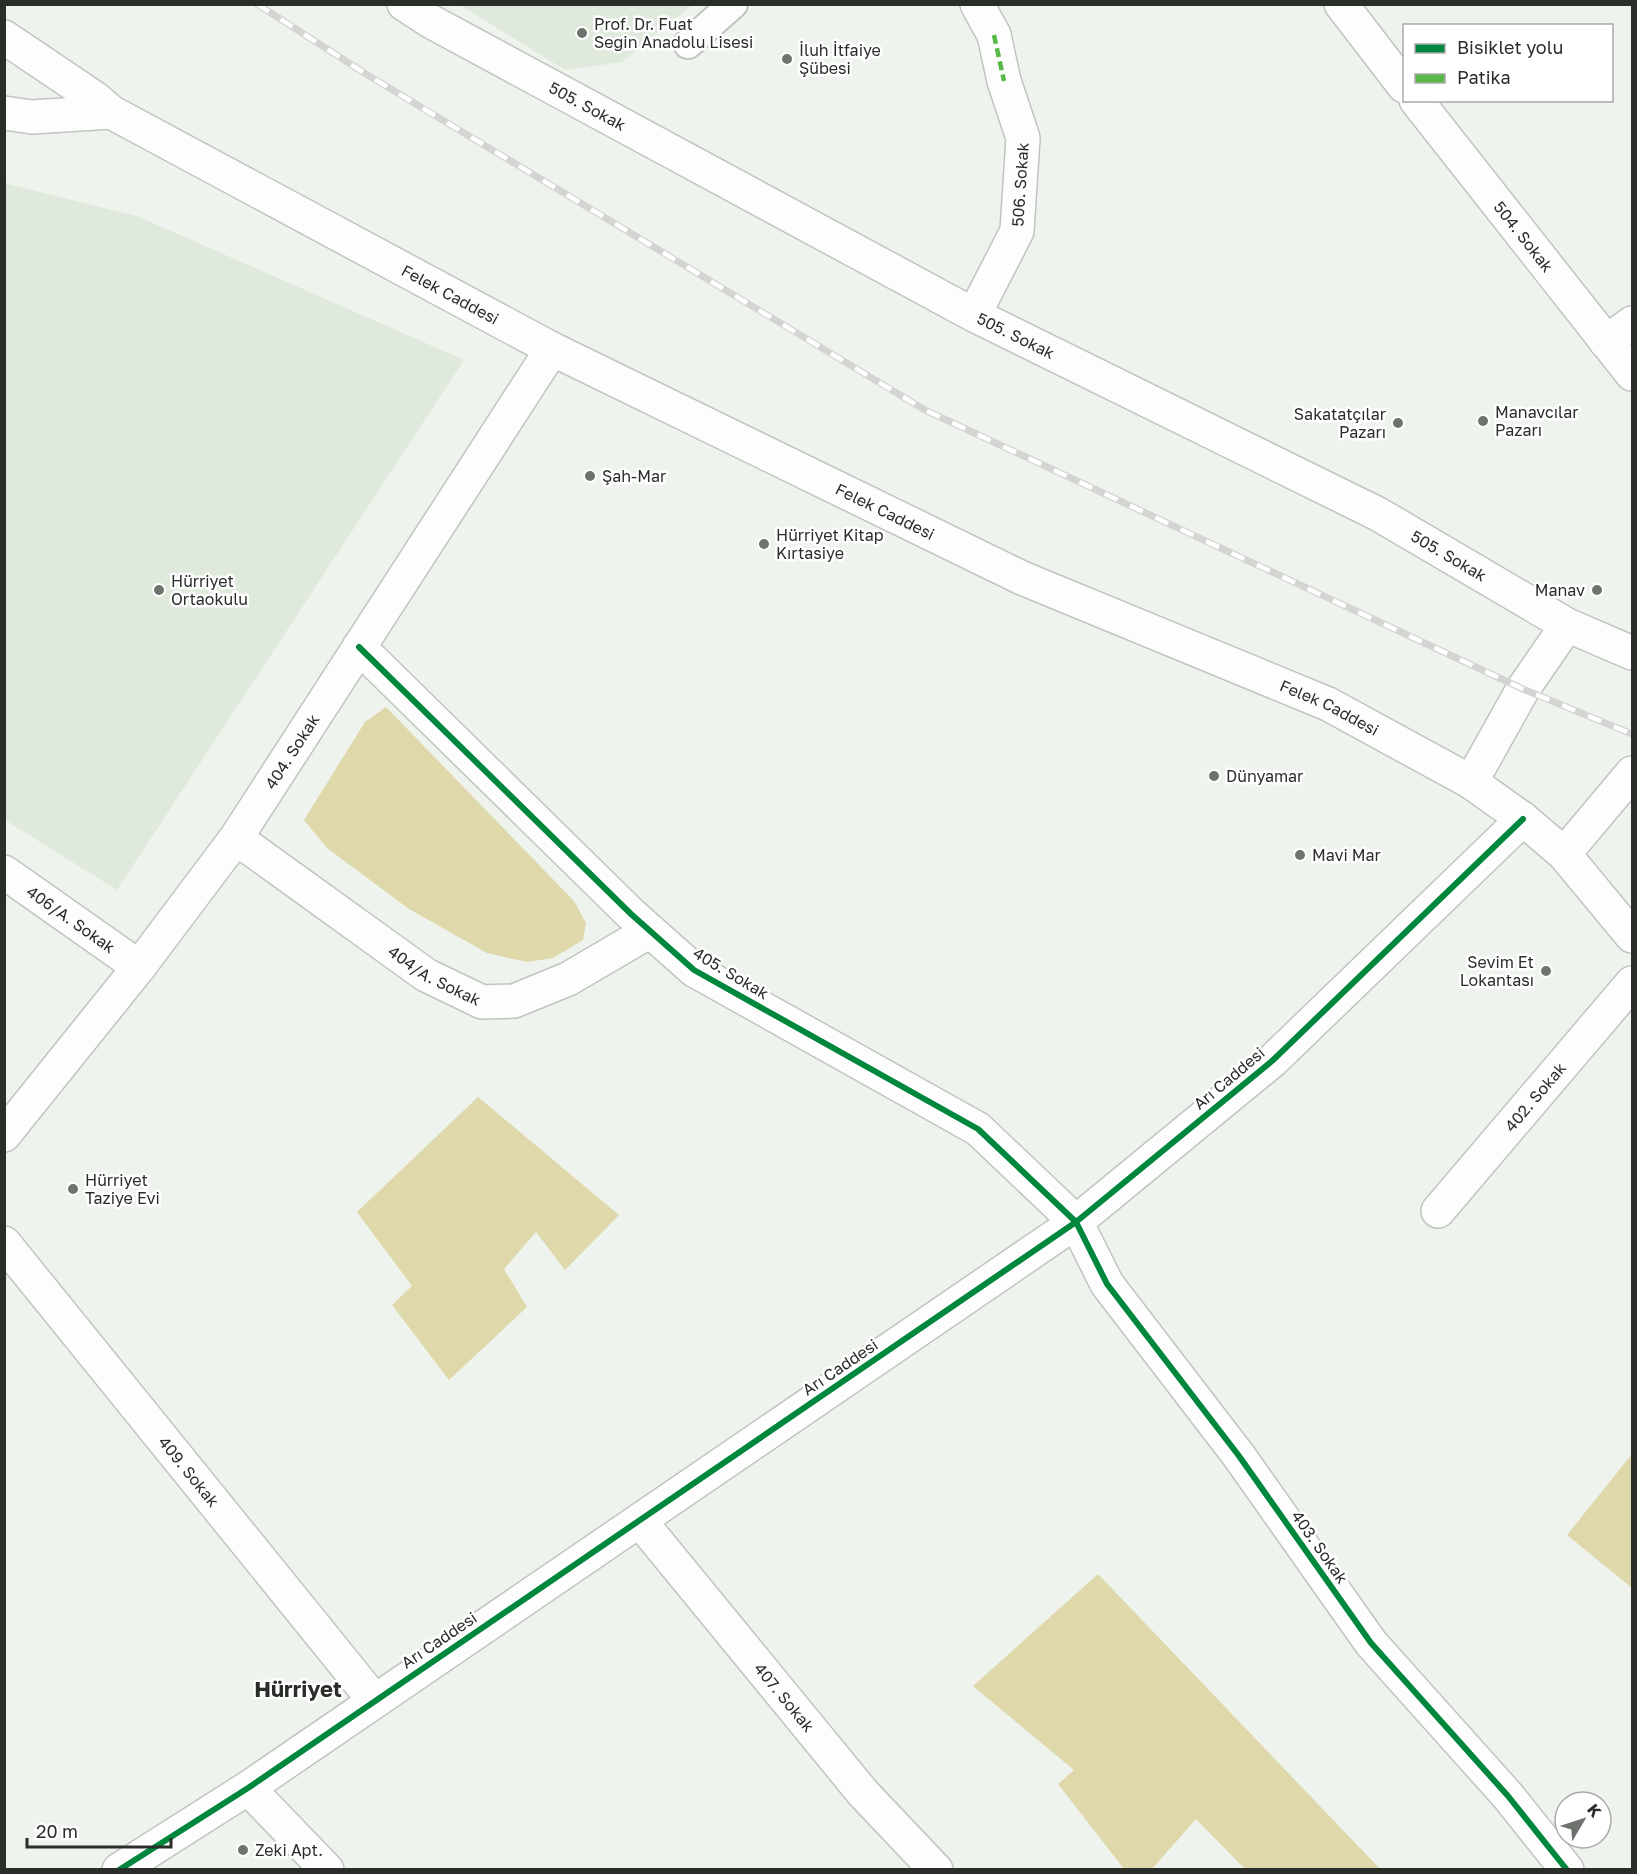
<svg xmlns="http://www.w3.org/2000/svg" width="1637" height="1874" viewBox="0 0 1637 1874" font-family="'Golos Text',sans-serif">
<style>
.built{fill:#dfeadd}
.green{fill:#ded8aa}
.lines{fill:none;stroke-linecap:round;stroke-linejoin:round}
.service-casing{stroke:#c1c5c0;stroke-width:32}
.pedestrian-casing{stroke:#c1c5c0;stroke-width:36}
.minor-casing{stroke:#c1c5c0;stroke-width:36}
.tertiary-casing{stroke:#c1c5c0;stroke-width:36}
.secondary-casing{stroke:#c1c5c0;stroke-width:36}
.service{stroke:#fcfdfc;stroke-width:28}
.pedestrian{stroke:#fcfdfc;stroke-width:33}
.minor{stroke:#fcfdfc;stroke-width:33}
.tertiary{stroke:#fcfdfc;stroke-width:33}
.secondary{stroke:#fcfdfc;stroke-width:33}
.rail-casing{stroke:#d4d5d3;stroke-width:7}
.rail{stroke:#fff;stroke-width:4.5;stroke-dasharray:14;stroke-linecap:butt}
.quiet{stroke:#58b947;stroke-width:4.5;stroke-dasharray:9 4.5;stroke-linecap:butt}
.cycleway-casing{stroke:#fff;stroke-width:10}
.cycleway{stroke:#00873e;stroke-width:6}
.poi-dot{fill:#6f736e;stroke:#fff;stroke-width:2}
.labels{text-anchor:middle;stroke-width:5;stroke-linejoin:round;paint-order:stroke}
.poi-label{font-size:16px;fill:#2a2e29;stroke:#fff;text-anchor:start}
.street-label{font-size:16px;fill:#2a2e29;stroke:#fff}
.district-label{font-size:22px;font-weight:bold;fill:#2a2e29;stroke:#fff}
</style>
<rect width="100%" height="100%" fill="#eef3ed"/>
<path class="built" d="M 460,5 L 692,5 L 622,62 L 565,70 Z
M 4,183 L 137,216 L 464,360 L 117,890 L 5,820 Z"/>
<path class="green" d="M 386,707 L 574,901 L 586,923 L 583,940 L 553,958 L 527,962 L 487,953 L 409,909 L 327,848 L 304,820 L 365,722 Z
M 478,1097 L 619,1215 L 565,1270 L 536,1232 L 504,1269 L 527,1307 L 449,1380 L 392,1305 L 412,1286 L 357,1212 Z
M 1632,1454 L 1632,1588 L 1567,1535 Z
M 1098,1574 L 1380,1869 L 1245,1869 L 1196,1819 L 1152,1869 L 1124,1869 L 1058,1784 L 1074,1770 L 973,1686 Z"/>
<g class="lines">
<defs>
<path id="service" d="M 688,44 L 733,4"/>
<path id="pedestrian" d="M 994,35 L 1004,81"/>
<g id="minor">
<path id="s1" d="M 404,4 L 430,21 L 974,315 L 1378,514 L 1567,625 L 1632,653"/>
<path d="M 977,4 L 994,35"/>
<path d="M 1341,4 L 1404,86"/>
<path id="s2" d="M 1416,100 L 1632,374"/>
<path id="s3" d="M 974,315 L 1017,231 L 1023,138 L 1004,81"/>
<path d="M 1606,342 L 1632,323"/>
<path d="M 359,647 L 631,914 L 694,970 L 978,1129 L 1076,1222 L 1107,1284 L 1239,1456 L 1371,1643 L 1508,1796 L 1567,1870"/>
<path d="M 1471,782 L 1523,689 L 1567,625"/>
<path id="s4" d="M 236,838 L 426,975 L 482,1002 L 514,1001 L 568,979 L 650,931"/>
<path d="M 1564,854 L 1632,773"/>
<path id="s5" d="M 4,872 L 139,967"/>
<path id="s6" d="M 4,1135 L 139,967 L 236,838 L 552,349"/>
<path id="s7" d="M 1438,1211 L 1632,983"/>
<path id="s8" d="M 4,1243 L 374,1700"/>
<path id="s9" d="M 640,1521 L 863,1793 L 936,1870"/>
<path d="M 248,1788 L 327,1870"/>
</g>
<path id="tertiary" d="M 119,1870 L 248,1788 L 1076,1222 L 1272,1061 L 1523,819"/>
<g id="secondary">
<path id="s10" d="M 4,37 L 96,99 L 111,112 L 552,349 L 1022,578 L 1328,704 L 1471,782 L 1523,819 L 1564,854 L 1632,936"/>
<path d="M 4,113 L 32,117 L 111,112"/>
</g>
</defs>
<use href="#service" class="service-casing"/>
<use href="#pedestrian" class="pedestrian-casing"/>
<use href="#minor" class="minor-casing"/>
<use href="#tertiary" class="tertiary-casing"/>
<use href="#secondary" class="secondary-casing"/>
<use href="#service" class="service"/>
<use href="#pedestrian" class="pedestrian"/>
<use href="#minor" class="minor"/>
<use href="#tertiary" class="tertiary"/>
<use href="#secondary" class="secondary"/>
<defs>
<path id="rail" d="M 257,4 L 366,74 L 925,410 L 1523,689 L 1632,734"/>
</defs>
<use href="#rail" class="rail-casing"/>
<use href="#rail" class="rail"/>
<path class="quiet" d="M 994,35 L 1004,81"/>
<defs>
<path id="cycleway" d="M 359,647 L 631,914 L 694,970 L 978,1129 L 1076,1222 L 1107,1284 L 1239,1456 L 1371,1643 L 1508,1796 L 1567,1870
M 119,1870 L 248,1788 L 1076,1222 L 1272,1061 L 1523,819"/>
</defs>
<use href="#cycleway" class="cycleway-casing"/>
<use href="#cycleway" class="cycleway"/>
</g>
<g class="poi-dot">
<circle cx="582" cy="33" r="6"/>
<circle cx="787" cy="59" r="6"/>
<circle cx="1483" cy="421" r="6"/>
<circle cx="1398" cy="423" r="6"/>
<circle cx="590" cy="476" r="6"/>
<circle cx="764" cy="544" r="6"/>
<circle cx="159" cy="590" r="6"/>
<circle cx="1597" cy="590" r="6"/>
<circle cx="1214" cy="776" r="6"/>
<circle cx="1300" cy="855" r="6"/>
<circle cx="1546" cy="971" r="6"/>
<circle cx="73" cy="1189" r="6"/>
<circle cx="243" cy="1850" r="6"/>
</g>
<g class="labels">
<g class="poi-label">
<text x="594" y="30">Prof. Dr. Fuat<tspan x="594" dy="18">Segin Anadolu Lisesi</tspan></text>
<text x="799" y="56">İluh İtfaiye<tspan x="799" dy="18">Şübesi</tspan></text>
<text x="1495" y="418">Manavcılar<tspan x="1495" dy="18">Pazarı</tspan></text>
<text x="1386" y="420" text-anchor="end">Sakatatçılar<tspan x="1386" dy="18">Pazarı</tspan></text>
<text x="602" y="482">Şah-Mar</text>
<text x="776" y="541">Hürriyet Kitap<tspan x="776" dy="18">Kırtasiye</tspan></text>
<text x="171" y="587">Hürriyet<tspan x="171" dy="18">Ortaokulu</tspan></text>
<text x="1585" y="596" text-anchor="end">Manav</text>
<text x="1226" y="782">Dünyamar</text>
<text x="1312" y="861">Mavi Mar</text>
<text x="1534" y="968" text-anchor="end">Sevim Et<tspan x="1534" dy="18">Lokantası</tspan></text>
<text x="85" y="1186">Hürriyet<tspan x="85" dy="18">Taziye Evi</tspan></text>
<text x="255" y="1856">Zeki Apt.</text>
</g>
<g class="street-label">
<text dy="6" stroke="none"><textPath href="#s1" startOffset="210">505. Sokak</textPath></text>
<text dy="6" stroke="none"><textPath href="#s3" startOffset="141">506. Sokak</textPath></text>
<text dy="6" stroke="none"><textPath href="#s2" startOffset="174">504. Sokak</textPath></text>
<text dy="6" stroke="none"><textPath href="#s10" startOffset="516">Felek Caddesi</textPath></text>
<text dy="6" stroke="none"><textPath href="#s1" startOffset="696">505. Sokak</textPath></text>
<text dy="6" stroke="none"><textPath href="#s10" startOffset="1002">Felek Caddesi</textPath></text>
<text dy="6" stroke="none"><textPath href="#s1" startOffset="1182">505. Sokak</textPath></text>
<text dy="6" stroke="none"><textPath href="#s10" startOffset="1488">Felek Caddesi</textPath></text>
<text dy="6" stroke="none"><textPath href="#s6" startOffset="480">404. Sokak</textPath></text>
<text dy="6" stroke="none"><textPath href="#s5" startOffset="82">406/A. Sokak</textPath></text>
<text dy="6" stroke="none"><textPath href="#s4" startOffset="242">404/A. Sokak</textPath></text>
<text transform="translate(731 973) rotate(31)" y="6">405. Sokak</text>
<text transform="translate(1229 1078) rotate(-40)" y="6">Arı Caddesi</text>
<text dy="6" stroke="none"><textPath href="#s7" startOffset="150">402. Sokak</textPath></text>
<text transform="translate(840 1367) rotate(-34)" y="6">Arı Caddesi</text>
<text dy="6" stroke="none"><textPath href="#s8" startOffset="294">409. Sokak</textPath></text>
<text transform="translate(1320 1547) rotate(55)" y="6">403. Sokak</text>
<text transform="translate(439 1640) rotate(-34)" y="6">Arı Caddesi</text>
<text dy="6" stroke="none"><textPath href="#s9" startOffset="228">407. Sokak</textPath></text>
</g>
<g class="district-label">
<text x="298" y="1697">Hürriyet</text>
</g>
</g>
<rect width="1637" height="1874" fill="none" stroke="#2a2e29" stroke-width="12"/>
<rect x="1403" y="24" width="210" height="78" fill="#ffffff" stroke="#aaaba9" stroke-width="1.5"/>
<rect x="1415" y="44" width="30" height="9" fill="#00873e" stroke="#aaaba9" stroke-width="1.5"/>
<text x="1457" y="54" font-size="18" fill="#2a2e29">Bisiklet yolu</text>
<rect x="1415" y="74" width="30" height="9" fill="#58b947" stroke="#aaaba9" stroke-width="1.5"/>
<text x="1457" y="84" font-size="18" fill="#2a2e29">Patika</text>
<g transform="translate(1583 1820) rotate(51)"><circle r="28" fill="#ffffff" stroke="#aaaba9" stroke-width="1.5"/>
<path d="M0-4.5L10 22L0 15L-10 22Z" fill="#6f736e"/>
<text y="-9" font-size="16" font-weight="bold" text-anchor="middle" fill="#2a2e29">K</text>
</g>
<path d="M27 1838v9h144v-9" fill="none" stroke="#2a2e29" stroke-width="3"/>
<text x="36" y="1838" font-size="18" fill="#2a2e29" stroke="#ffffff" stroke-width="4.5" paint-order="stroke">20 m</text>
</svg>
